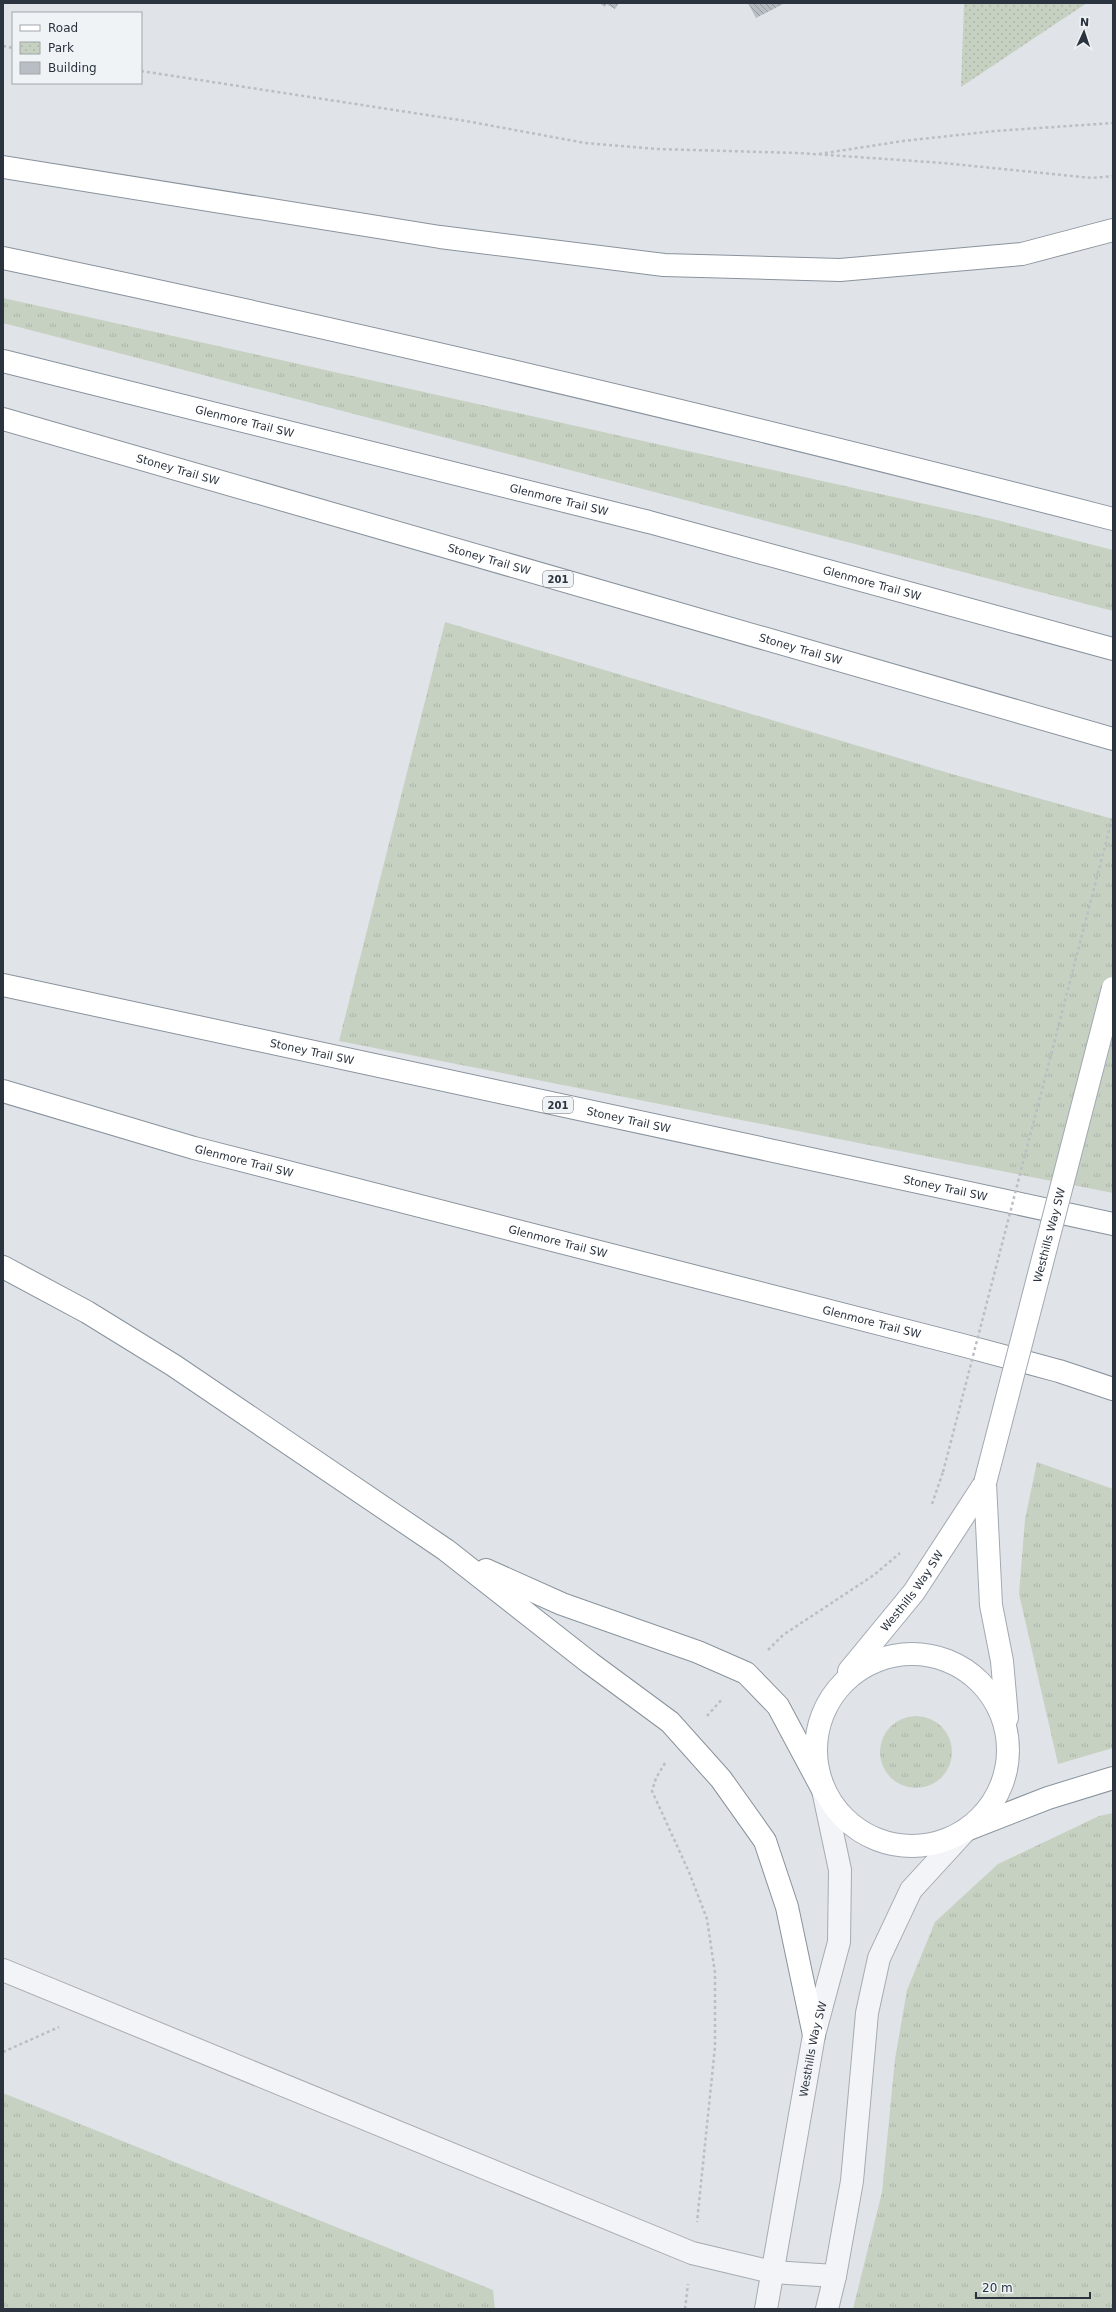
<svg xmlns="http://www.w3.org/2000/svg" width="1116" height="2312" viewBox="0 0 1116 2312" font-family="'DejaVu Sans',sans-serif">
<style>
.grass{fill:url(#grass-tufts)}
.park{fill:url(#park-dots)}
.building{fill:url(#building-back-hatch)}
.lines{fill:none;stroke-linecap:round;stroke-linejoin:round}
.minor-casing{stroke:#a6abb2;stroke-width:24}
.major-casing{stroke:#a1a9b3;stroke-width:24}
.highway-casing{stroke:#89939d;stroke-width:24}
.path{stroke:#bbbec3;stroke-width:2.5;stroke-dasharray:3 3;stroke-linecap:butt}
.minor{stroke:#f3f4f7;stroke-width:22}
.major{stroke:#fff;stroke-width:22}
.highway{stroke:#fff;stroke-width:22}
.major-bridge-casing{stroke:#a1a9b3;stroke-width:24;stroke-linecap:butt}
.path-bridge{stroke:#bbbec3;stroke-width:2.5;stroke-dasharray:3 3;stroke-linecap:butt}
.major-bridge{stroke:#fff;stroke-width:22}
.labels{text-anchor:middle;stroke-width:4;stroke-linejoin:round;paint-order:stroke}
.shield{fill:#f0f3f6;stroke:#656d75;stroke-width:1}
.shield-label{font-size:10px;font-weight:bold;fill:#2a333e}
.street-label{font-size:11px;fill:#2a333e;stroke:#f0f3f6}
</style>
<defs>
<pattern id="grass-tufts" width="24" height="20" patternUnits="userSpaceOnUse"><rect width="24" height="20" fill="#c7d1c2"/><path d="M3 7l-1-3M5 7V3M7 7l1-3M15 17l-1-3M17 17v-4M19 17l1-3" fill="none" stroke="#abb4a8"/></pattern>
<pattern id="park-dots" width="8" height="8" patternUnits="userSpaceOnUse"><rect width="8" height="8" fill="#c7d1c2"/><path d="M2 2h.1M6 6h.1" fill="none" stroke="#abb4a8" stroke-width="1.8" stroke-linecap="round"/></pattern>
<pattern id="building-back-hatch" width="6" height="6" patternUnits="userSpaceOnUse"><rect width="6" height="6" fill="#b8bec4"/><path d="M-1 5l2 2M0 0l6 6M5-1l2 2" fill="none" stroke="#969ba1"/></pattern>
</defs>
<rect width="100%" height="100%" fill="#e0e4e8"/>
<path class="grass" d="M 3,298 L 997,520 L 1113,550 L 1113,611 L 3,323 Z
M 445,622 L 952,774 L 1113,819 L 1113,1193 L 339,1041 Z
M 1037,1462 L 1113,1489 L 1113,1748 L 1058,1764 L 1019,1594 L 1025,1519 Z
M880 1752a36 36 0 1 1 72 0a36 36 0 1 1-72 0Z
M 1113,1813 L 1113,2309 L 853,2309 L 882,2192 L 895,2059 L 907,1990 L 935,1922 L 998,1864 L 1099,1816 Z
M 3,2093 L 493,2290 L 495,2309 L 3,2309 Z"/>
<path class="park" d="M 964,3 L 1087,3 L 961,87 Z"/>
<path class="building" d="M 599,3 L 619,3 L 615,9 L 606,4 L 605,7 Z
M 748,3 L 785,3 L 756,18 Z"/>
<g class="lines">
<defs>
<g id="minor">
<path d="M 3,1970 L 692,2253 L 772,2272 L 835,2276"/>
<path id="s1" d="M 766,2309 L 814,2035 L 839,1942 L 840,1870 L 823,1790"/>
<path d="M 827,2309 L 835,2276 L 852,2181 L 867,2013 L 879,1958 L 911,1890 L 966,1830"/>
</g>
<g id="major">
<path d="M 985,1483 L 991,1605 L 1002,1661 L 1007,1718"/>
<circle cx="912" cy="1750" r="96"/>
<path id="s2" d="M 849,1671 L 914,1592 L 985,1483"/>
</g>
<g id="highway">
<path d="M 3,167 L 440,237 L 664,265 L 840,270 L 1022,254 L 1113,230"/>
<path d="M 3,258 C 375,336 745,424 1113,519"/>
<path id="s3" d="M 3,361 L 649,522 L 1113,649"/>
<path id="s4" d="M 3,419 L 1113,739"/>
<path id="s5" d="M 3,985 L 1113,1224"/>
<path id="s6" d="M 3,1091 L 194,1148 L 962,1345 L 1059,1371 L 1113,1389"/>
<path d="M 3,1267 L 87,1312 L 173,1365 L 446,1550 L 590,1663 L 670,1722 L 721,1779 L 765,1841 L 787,1907 L 814,2035"/>
<path d="M 486,1570 L 562,1604 L 698,1652 L 746,1673 L 778,1706 L 823,1790"/>
<path d="M 966,1830 L 1048,1798 L 1113,1778"/>
</g>
</defs>
<use href="#minor" class="minor-casing"/>
<use href="#major" class="major-casing"/>
<use href="#highway" class="highway-casing"/>
<path class="path" d="M 3,46 L 13,48
M 141,71 L 466,121 L 585,143 L 656,149 L 799,153 L 943,163 L 1092,178 L 1113,176
M 819,154 L 903,141 L 995,131 L 1113,123
M 932,1504 L 943,1472
M 768,1650 L 783,1635 L 874,1575 L 900,1553
M 707,1716 L 723,1698
M 665,1763 L 656,1778 L 652,1791 L 689,1872 L 707,1919 L 715,1973 L 715,2047 L 697,2222
M 3,2052 L 59,2027
M 685,2309 L 688,2284"/>
<use href="#minor" class="minor"/>
<use href="#major" class="major"/>
<use href="#highway" class="highway"/>
<defs>
<g id="major-bridge">
<path id="s7" d="M 985,1483 L 1113,988"/>
</g>
</defs>
<use href="#major-bridge" class="major-bridge-casing"/>
<path class="path-bridge" d="M 943,1472 L 1113,815"/>
<use href="#major-bridge" class="major-bridge"/>
</g>
<g class="labels">
<g class="shield">
<rect x="543" y="571" width="30" height="16" rx="3"/>
<rect x="543" y="1097" width="30" height="16" rx="3"/>
</g>
<g class="shield-label">
<text x="558" y="583">201</text>
<text x="558" y="1109">201</text>
</g>
<g class="street-label">
<text dy="4" stroke="none"><textPath href="#s3" startOffset="249">Glenmore Trail SW</textPath></text>
<text dy="4" stroke="none"><textPath href="#s4" startOffset="182">Stoney Trail SW</textPath></text>
<text dy="4" stroke="none"><textPath href="#s3" startOffset="573">Glenmore Trail SW</textPath></text>
<text dy="4" stroke="none"><textPath href="#s4" startOffset="506">Stoney Trail SW</textPath></text>
<text dy="4" stroke="none"><textPath href="#s3" startOffset="897">Glenmore Trail SW</textPath></text>
<text dy="4" stroke="none"><textPath href="#s4" startOffset="830">Stoney Trail SW</textPath></text>
<text dy="4" stroke="none"><textPath href="#s5" startOffset="316">Stoney Trail SW</textPath></text>
<text dy="4" stroke="none"><textPath href="#s5" startOffset="640">Stoney Trail SW</textPath></text>
<text dy="4" stroke="none"><textPath href="#s6" startOffset="251">Glenmore Trail SW</textPath></text>
<text dy="4" stroke="none"><textPath href="#s5" startOffset="964">Stoney Trail SW</textPath></text>
<text dy="4" stroke="none"><textPath href="#s7" startOffset="256">Westhills Way SW</textPath></text>
<text dy="4" stroke="none"><textPath href="#s6" startOffset="575">Glenmore Trail SW</textPath></text>
<text dy="4" stroke="none"><textPath href="#s6" startOffset="899">Glenmore Trail SW</textPath></text>
<text dy="4" stroke="none"><textPath href="#s2" startOffset="102">Westhills Way SW</textPath></text>
<text dy="4" stroke="none"><textPath href="#s1" startOffset="264">Westhills Way SW</textPath></text>
</g>
</g>
<rect width="1116" height="2312" fill="none" stroke="#2a333e" stroke-width="8"/>
<rect x="12" y="12" width="130" height="72" fill="#f0f3f6" stroke="#a1a6ac"/>
<rect x="20" y="25" width="20" height="6" fill="#ffffff" stroke="#a1a6ac"/>
<text x="48" y="32" font-size="12" fill="#2a333e">Road</text>
<rect x="20" y="42" width="20" height="12" fill="url(#park-dots)" stroke="#a1a6ac"/>
<text x="48" y="52" font-size="12" fill="#2a333e">Park</text>
<rect x="20" y="62" width="20" height="12" fill="#b8bec4" stroke="#a1a6ac"/>
<text x="48" y="72" font-size="12" fill="#2a333e">Building</text>
<g transform="translate(1084 32) rotate(3)" stroke="#f0f3f6" stroke-width="3" paint-order="stroke">
<path d="M0-3L7 15L0 10L-7 15Z" fill="#2a333e"/>
<text y="-6" font-size="11" font-weight="bold" text-anchor="middle" fill="#2a333e">N</text>
</g>
<path d="M976 2292v6h114v-6" fill="none" stroke="#2a333e" stroke-width="2"/>
<text x="982" y="2292" font-size="12" fill="#2a333e" stroke="#f0f3f6" stroke-width="3" paint-order="stroke">20 m</text>
</svg>
